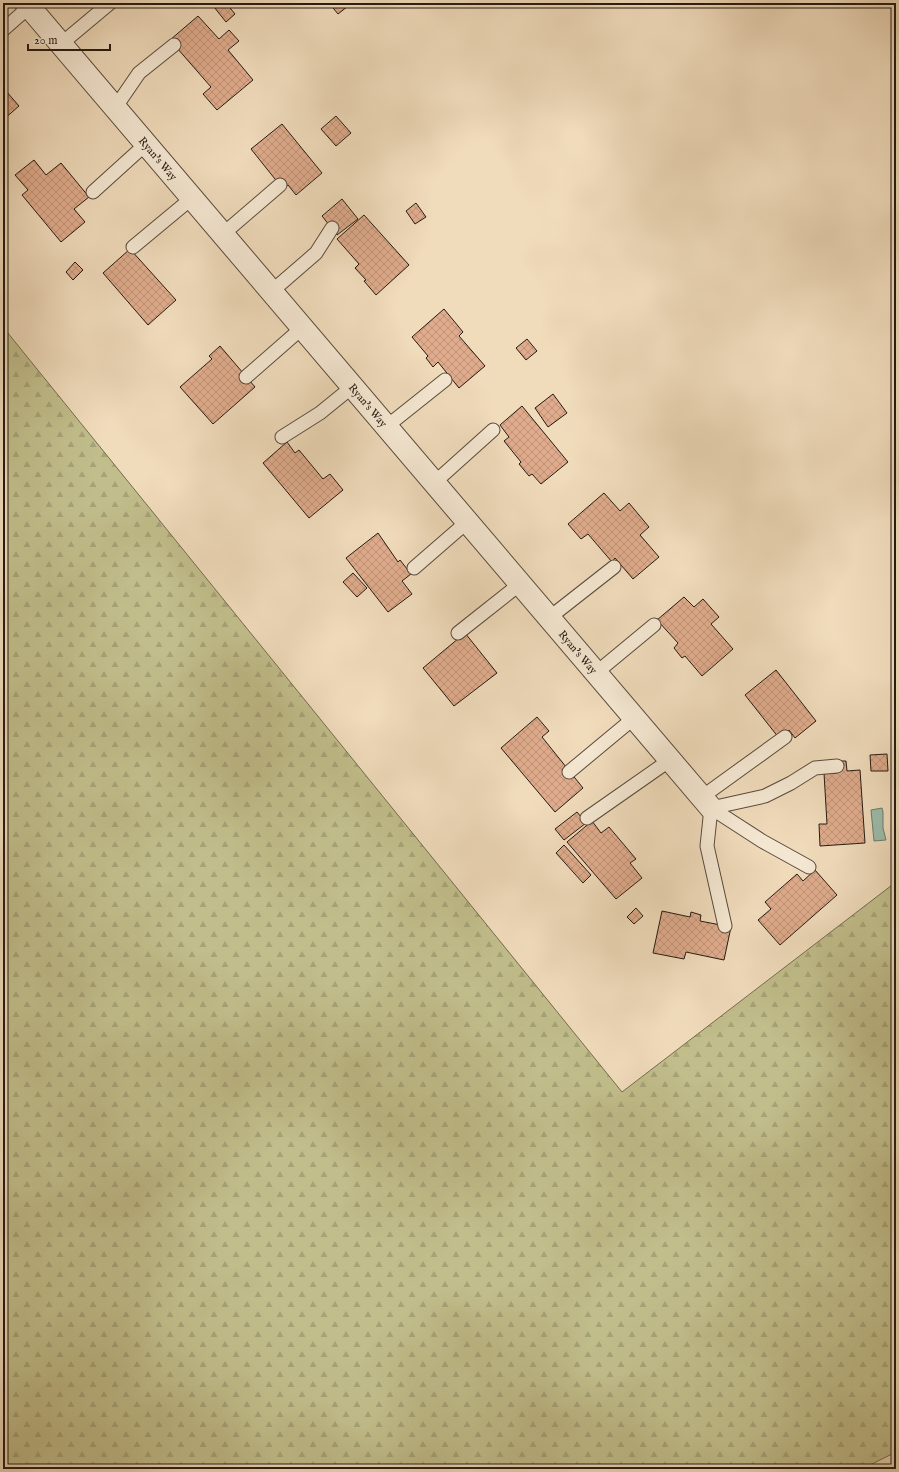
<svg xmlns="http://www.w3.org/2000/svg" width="899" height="1472" viewBox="0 0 899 1472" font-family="'IM FELL English',serif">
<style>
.forest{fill:url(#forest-firs);stroke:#746c4e}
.water{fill:#9bbcaa;stroke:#6c7b6d}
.building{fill:url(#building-cross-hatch);stroke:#261a11}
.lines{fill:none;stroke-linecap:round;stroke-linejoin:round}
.service-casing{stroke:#584a3c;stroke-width:15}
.minor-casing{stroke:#584a3c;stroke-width:24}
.service{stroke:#f5e8d3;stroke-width:13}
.minor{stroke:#f5e8d3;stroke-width:22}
.labels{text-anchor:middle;stroke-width:3;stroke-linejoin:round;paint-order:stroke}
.street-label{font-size:11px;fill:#261a11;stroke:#f5e8d3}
</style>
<defs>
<pattern id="forest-firs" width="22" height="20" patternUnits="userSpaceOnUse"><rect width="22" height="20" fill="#c1be8b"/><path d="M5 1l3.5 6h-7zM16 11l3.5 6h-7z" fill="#a6a377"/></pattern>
<pattern id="building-cross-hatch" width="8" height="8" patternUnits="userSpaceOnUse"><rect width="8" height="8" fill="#dfab8c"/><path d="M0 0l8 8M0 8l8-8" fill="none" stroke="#bf9378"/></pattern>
</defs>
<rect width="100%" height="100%" fill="#f0dbbb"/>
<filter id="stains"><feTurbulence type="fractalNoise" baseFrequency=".005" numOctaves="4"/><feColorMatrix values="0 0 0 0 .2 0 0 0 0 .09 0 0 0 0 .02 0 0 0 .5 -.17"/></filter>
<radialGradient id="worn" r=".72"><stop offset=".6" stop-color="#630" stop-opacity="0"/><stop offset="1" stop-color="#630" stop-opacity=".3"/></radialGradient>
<path class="forest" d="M 3,327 L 622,1092 L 896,882 L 896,1452 L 862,1469 L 3,1469 Z"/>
<path class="water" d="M 882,808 L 883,812 L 883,828 L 886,840 L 874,841 L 871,810 Z"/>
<path class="building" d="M 218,3 L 226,3 L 235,14 L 226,22 L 214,7 Z
M 329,3 L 352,3 L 338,14 Z
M 198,16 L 219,39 L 229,30 L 239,41 L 228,50 L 253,80 L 217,110 L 203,94 L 211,87 L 170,40 Z
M 6,91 L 19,106 L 3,120 L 3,93 Z
M 336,116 L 351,133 L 336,146 L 321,129 Z
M 282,124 L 322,173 L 296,195 L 288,185 L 283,189 L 251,149 Z
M 34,160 L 46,175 L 61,163 L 89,197 L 74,209 L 85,222 L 61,242 L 22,195 L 28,190 L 15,175 Z
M 342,199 L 358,219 L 337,235 L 322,216 Z
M 416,203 L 426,217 L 415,224 L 406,211 Z
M 364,215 L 409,265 L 376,295 L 364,281 L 366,280 L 355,268 L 359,264 L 337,239 Z
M 130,249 L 176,300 L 148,325 L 103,273 Z
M 75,262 L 83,270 L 73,280 L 66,272 Z
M 444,309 L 463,332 L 459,336 L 485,366 L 459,388 L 438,362 L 433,367 L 426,358 L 428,356 L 412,337 Z
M 527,339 L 537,351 L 526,360 L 516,348 Z
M 220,346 L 255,387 L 213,424 L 180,387 L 212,359 L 209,356 Z
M 553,394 L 567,413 L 548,427 L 535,408 Z
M 522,406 L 568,462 L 541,484 L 532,474 L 529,476 L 519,464 L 521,462 L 504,441 L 509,437 L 500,425 Z
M 287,442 L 295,453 L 299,450 L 323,479 L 330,474 L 343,490 L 309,518 L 263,463 Z
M 604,493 L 620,511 L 629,503 L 649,527 L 640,535 L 659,557 L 633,579 L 615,558 L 612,562 L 588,534 L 581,539 L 568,524 Z
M 378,533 L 398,562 L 400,560 L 411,574 L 402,581 L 412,594 L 388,612 L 346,558 Z
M 353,573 L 367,588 L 357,597 L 343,582 Z
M 684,597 L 694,607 L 703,599 L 719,617 L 711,624 L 733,649 L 702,676 L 685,656 L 682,658 L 674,648 L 678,643 L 657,620 Z
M 465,633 L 497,673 L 454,706 L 423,668 Z
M 776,670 L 816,721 L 795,738 L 789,730 L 779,738 L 745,695 Z
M 537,717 L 549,731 L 542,737 L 583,788 L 555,812 L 501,748 Z
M 887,754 L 888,771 L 871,771 L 870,755 Z
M 836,761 L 846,761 L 847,771 L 860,770 L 865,843 L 820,846 L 819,824 L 827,824 L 824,773 L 837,773 Z
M 577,812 L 586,823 L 564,840 L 555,829 Z
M 592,821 L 601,833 L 609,827 L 636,859 L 630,863 L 642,878 L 616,899 L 567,842 Z
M 564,845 L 591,875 L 583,883 L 556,853 Z
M 815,870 L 837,895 L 780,945 L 758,920 L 771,909 L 765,902 L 797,874 L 803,881 Z
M 636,908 L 643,916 L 634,924 L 627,917 Z
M 662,911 L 690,917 L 691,912 L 701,915 L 700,921 L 731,927 L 724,960 L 686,952 L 684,959 L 653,953 Z"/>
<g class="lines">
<defs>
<path id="service" d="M 3,30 L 29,7
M 61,44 L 110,3
M 115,108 L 139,73 L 174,45
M 93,192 L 146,144
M 223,234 L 280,185
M 133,247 L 192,198
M 271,292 L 316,253 L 332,228
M 246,377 L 302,328
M 386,427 L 445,380
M 282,437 L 320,413 L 352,387
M 434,483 L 493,430
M 414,568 L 467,522
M 549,618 L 614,567
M 458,633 L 520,584
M 596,673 L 654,625
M 569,772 L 634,718
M 702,797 L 785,737
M 711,808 L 765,796 L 791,783 L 815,768 L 837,766
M 711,808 L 707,846 L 725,926
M 711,808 L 762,841 L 809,867
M 587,818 L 670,760"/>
<g id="minor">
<path id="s1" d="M 26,3 L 711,808"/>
</g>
</defs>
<use href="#service" class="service-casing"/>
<use href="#minor" class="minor-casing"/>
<use href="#service" class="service"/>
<use href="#minor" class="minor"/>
</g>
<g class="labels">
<g class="street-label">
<text dy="4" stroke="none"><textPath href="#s1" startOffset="204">Ryan's Way</textPath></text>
<text dy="4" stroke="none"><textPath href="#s1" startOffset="528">Ryan's Way</textPath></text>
<text dy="4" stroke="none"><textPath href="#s1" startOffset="852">Ryan's Way</textPath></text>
</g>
</g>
<rect width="899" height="1472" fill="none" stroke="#f0dbbb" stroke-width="16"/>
<rect x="4" y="4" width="891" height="1464" fill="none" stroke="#261a11" stroke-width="2"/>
<rect x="8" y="8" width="883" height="1456" fill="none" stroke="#261a11"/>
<path d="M28 44v6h82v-6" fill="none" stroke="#261a11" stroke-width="2"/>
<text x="34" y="44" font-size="12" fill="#261a11" stroke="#f5e8d3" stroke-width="3" paint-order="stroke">20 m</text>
<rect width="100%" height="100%" filter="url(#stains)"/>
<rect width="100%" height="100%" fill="url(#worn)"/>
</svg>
